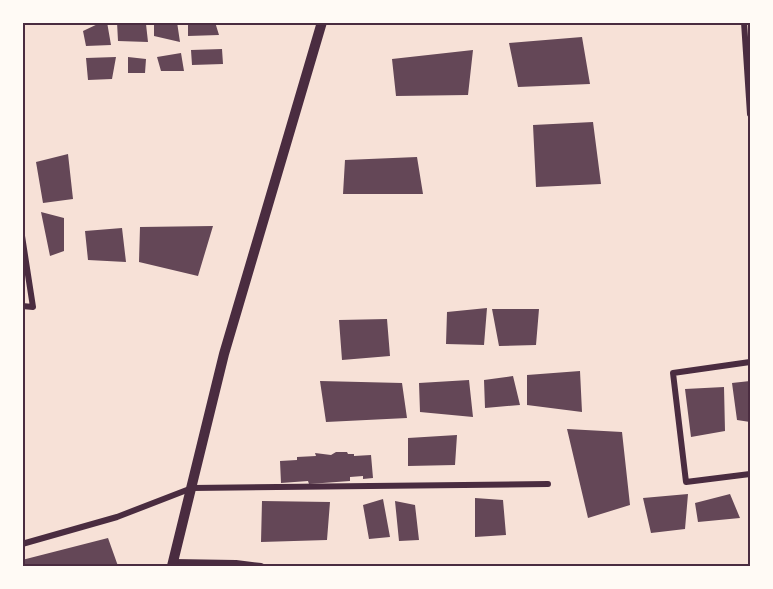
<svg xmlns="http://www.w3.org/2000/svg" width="773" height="589" viewBox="0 0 773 589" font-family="Signika,sans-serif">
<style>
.building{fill:#644757}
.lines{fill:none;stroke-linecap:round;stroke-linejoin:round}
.minor{stroke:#4a2c40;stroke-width:6}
.tertiary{stroke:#4a2c40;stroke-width:10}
.neatline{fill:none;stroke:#4a2c40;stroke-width:2}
</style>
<rect width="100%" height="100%" fill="#f7e1d7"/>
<path class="building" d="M 102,22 L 107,22 L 111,45 L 86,46 L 83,31 Z
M 117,22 L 146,24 L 148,42 L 118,41 Z
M 154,22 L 177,22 L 180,42 L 154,36 Z
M 188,22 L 215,22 L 219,35 L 188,36 Z
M 582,37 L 590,84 L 518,87 L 509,43 Z
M 222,49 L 223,64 L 192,65 L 191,50 Z
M 473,50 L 468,95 L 396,96 L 392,59 Z
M 181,53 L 184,71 L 161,71 L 157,57 Z
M 116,57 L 112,79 L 88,80 L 86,58 Z
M 128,57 L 146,59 L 145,73 L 128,73 Z
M 593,122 L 601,184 L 536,187 L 533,125 Z
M 68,154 L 73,199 L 43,203 L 36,162 Z
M 417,157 L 423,194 L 343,194 L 345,160 Z
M 41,212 L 64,218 L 64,251 L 50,256 Z
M 213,226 L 198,276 L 139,262 L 140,227 Z
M 122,228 L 126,262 L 88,260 L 85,231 Z
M 487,308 L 484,345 L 446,344 L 447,312 Z
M 492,309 L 539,309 L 536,345 L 499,346 Z
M 387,319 L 390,356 L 342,360 L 339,320 Z
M 580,371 L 582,412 L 527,405 L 527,375 Z
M 513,376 L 520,405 L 485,408 L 484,380 Z
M 469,380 L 473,417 L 420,412 L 419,383 Z
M 320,381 L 402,383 L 407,418 L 326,422 Z
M 750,381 L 750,422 L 737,420 L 732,383 Z
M 724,387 L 725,431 L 691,437 L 685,389 Z
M 567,429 L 622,432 L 630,505 L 588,518 Z
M 457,435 L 455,465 L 408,466 L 408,438 Z
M 336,452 L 347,452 L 348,454 L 354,454 L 354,456 L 371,455 L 373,478 L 363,479 L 363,476 L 350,477 L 350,481 L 309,484 L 308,481 L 281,483 L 280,461 L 297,460 L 297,457 L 316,456 L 315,453 L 331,455 Z
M 688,494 L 685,529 L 651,533 L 643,498 Z
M 730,494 L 740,518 L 698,522 L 695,503 Z
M 475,498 L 503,500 L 506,535 L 475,537 Z
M 383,499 L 390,537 L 369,539 L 363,505 Z
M 262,501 L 330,502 L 327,540 L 261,542 Z
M 395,501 L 415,505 L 419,540 L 399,541 Z
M 108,538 L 118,566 L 22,566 L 22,560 Z"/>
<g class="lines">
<path class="minor" d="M 744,22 L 750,114
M 22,236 L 33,307 L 22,306
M 750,362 L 673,373 L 686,482 L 750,474
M 22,544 L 117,517 L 192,488 L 548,484
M 173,562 L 236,563 L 261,566"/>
<path class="tertiary" d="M 172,566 L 224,354 L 322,22"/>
</g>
<rect width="773" height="589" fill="none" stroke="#fffaf5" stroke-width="48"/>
<rect x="24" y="24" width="725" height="541" class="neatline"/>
</svg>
